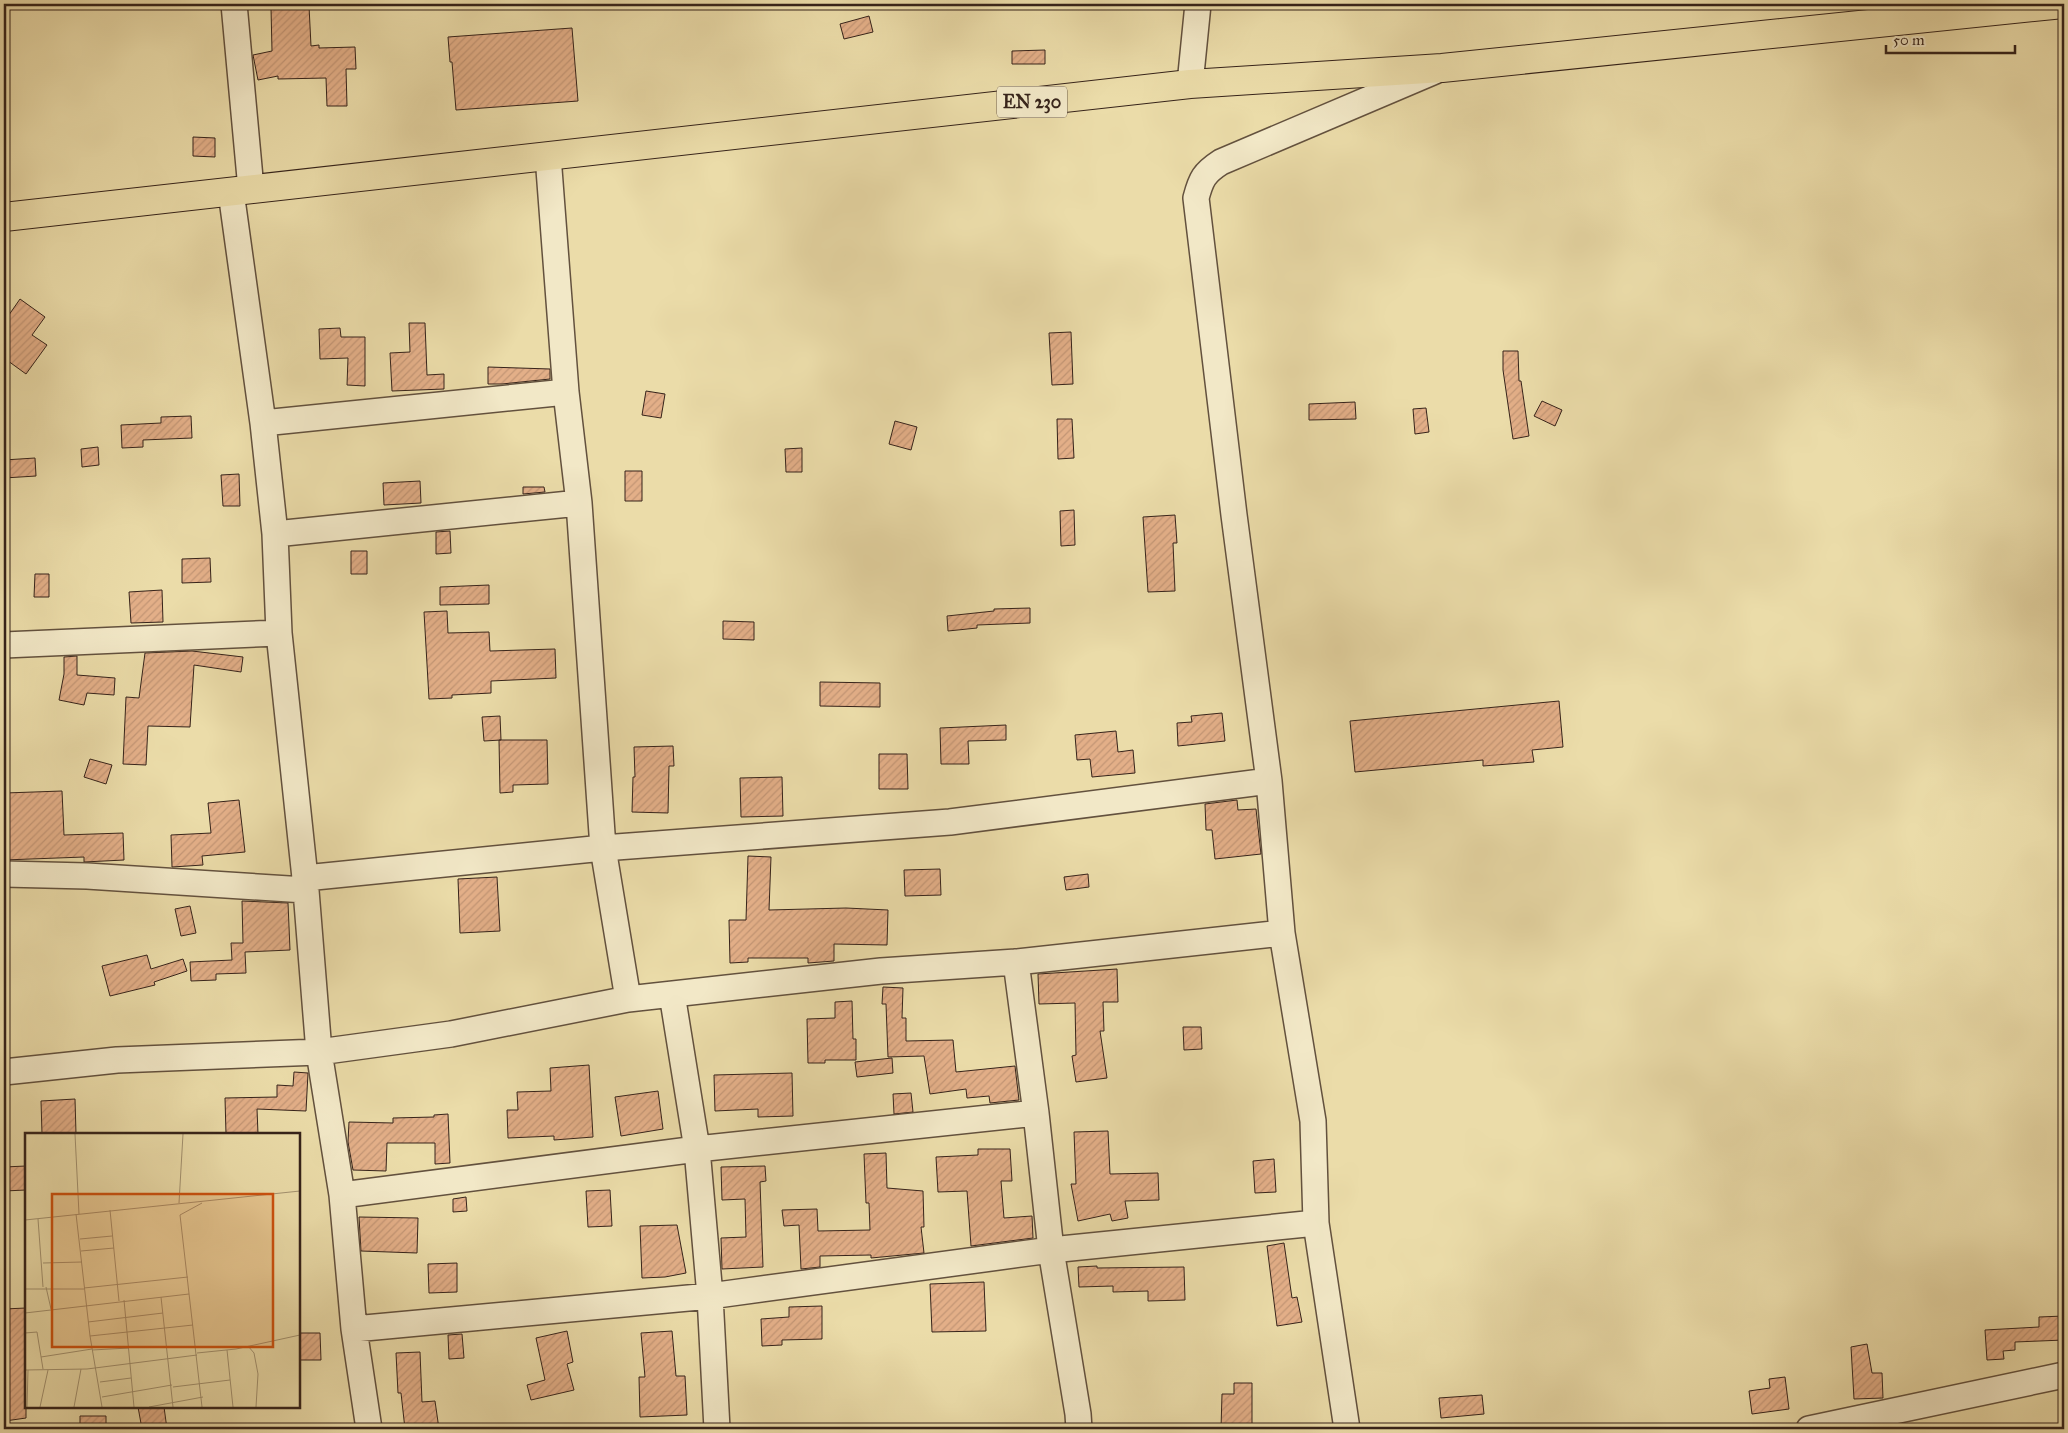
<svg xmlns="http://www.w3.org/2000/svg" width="2068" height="1433" viewBox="0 0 2068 1433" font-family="'IM FELL Great Primer',serif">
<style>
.building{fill:url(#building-hatch);stroke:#36231a}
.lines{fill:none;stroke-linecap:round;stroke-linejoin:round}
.minor-casing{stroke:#63513e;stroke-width:28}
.major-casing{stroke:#36231a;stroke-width:30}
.minor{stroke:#f2e8c7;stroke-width:25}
.major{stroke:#ebdca9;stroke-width:28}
.labels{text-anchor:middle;stroke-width:4.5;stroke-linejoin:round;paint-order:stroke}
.shield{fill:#f2e8c7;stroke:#6e5e4e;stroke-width:1}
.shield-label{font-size:18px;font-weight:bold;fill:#36231a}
.inset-road{fill:none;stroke:#a39270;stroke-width:1}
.view{fill:#cd510e;fill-opacity:0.15;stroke:#cd510e;stroke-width:2.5}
.inset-edge{fill:none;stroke:#36231a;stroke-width:2.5}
</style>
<defs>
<pattern id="building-hatch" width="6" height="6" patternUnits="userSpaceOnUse" patternTransform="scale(1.25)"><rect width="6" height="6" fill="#e3af88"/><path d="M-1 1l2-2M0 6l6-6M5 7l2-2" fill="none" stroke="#c39675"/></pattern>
</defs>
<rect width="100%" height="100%" fill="#ebdca9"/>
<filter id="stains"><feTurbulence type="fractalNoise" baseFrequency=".004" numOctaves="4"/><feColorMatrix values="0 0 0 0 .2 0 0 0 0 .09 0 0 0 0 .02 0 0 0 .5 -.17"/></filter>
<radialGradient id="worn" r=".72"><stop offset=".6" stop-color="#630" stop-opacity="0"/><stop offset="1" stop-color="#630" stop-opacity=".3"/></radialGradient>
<path class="building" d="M 309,6 L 311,46 L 319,45 L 319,48 L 355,47 L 356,69 L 346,69 L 347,106 L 327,106 L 326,78 L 278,79 L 278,76 L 258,80 L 253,55 L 272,51 L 271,8 Z
M 869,16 L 873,32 L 844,39 L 840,24 Z
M 572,28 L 578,101 L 456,110 L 452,62 L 450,62 L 448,37 Z
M 1045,50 L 1045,64 L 1012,64 L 1012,51 Z
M 193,137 L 215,138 L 215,157 L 193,156 Z
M 20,299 L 45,317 L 32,335 L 47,345 L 26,374 L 4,358 L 4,322 Z
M 409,323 L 425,323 L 427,375 L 444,374 L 444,389 L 392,391 L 390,353 L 410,352 Z
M 340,328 L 341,337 L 365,337 L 365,386 L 347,385 L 348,358 L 320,359 L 319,329 Z
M 1071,332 L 1073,384 L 1052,385 L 1049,333 Z
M 1503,351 L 1518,351 L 1519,381 L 1521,381 L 1529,436 L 1513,439 L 1503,370 Z
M 488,367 L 550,369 L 550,379 L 502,384 L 488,384 Z
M 646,391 L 665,394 L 661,418 L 642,415 Z
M 1542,401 L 1562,410 L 1555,426 L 1534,416 Z
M 1355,402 L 1356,419 L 1309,420 L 1309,404 Z
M 1426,408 L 1429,432 L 1415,434 L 1413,409 Z
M 191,416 L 192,438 L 143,440 L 143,447 L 122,448 L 121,425 L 161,423 L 161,417 Z
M 1057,419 L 1072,419 L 1074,458 L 1058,459 Z
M 895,421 L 917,427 L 911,450 L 889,444 Z
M 98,447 L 99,465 L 82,467 L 81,449 Z
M 802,448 L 802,472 L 786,472 L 785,449 Z
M 35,458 L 36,476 L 4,478 L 4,460 Z
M 625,471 L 642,471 L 642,501 L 625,501 Z
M 239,474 L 240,506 L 223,506 L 221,475 Z
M 420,481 L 421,503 L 384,505 L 383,483 Z
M 523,487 L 544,487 L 545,492 L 523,494 Z
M 1074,510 L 1075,545 L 1061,546 L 1060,511 Z
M 1175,515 L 1177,543 L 1173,543 L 1175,591 L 1148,592 L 1143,517 Z
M 450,531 L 451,553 L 436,554 L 436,532 Z
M 351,551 L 367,551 L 367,574 L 351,574 Z
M 210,558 L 211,582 L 182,583 L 182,559 Z
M 35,574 L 49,574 L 49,597 L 34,597 Z
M 489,585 L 489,604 L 440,605 L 440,587 Z
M 162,590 L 163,622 L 131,623 L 129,592 Z
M 1030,608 L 1030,623 L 977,625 L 977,628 L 948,631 L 947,616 L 994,611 L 994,609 Z
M 447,611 L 448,633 L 489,632 L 490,651 L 555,649 L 556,678 L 491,681 L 491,693 L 452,695 L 452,698 L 429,699 L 424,612 Z
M 723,621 L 754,622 L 754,640 L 723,639 Z
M 192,651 L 243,657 L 241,672 L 194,665 L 190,727 L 148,726 L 146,765 L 123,764 L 126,697 L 139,698 L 145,653 Z
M 77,656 L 77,675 L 115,678 L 114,695 L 87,693 L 84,705 L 59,700 L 64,674 L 64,657 Z
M 820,682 L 880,683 L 880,707 L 820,706 Z
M 1559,701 L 1563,747 L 1532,750 L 1534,762 L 1483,766 L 1483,760 L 1355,772 L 1350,721 Z
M 1222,713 L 1225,741 L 1178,746 L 1177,723 L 1192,722 L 1191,716 Z
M 500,716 L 501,740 L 484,741 L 482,717 Z
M 1006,725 L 1006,740 L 968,741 L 969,764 L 941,764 L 940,728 Z
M 1116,731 L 1118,752 L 1133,750 L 1135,773 L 1092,777 L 1090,759 L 1077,760 L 1075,735 Z
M 499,740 L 547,740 L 548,784 L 513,785 L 513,792 L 500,793 Z
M 673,746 L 674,766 L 669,766 L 668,813 L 632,812 L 633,777 L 635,777 L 634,747 Z
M 879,754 L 907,754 L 908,789 L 879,789 Z
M 90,759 L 112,765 L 106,784 L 84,777 Z
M 782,777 L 783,816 L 741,817 L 740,778 Z
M 62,791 L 64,835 L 123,833 L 124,860 L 84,862 L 84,857 L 4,860 L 4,829 L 7,829 L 5,793 Z
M 239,800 L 245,852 L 202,856 L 203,865 L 172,867 L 171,835 L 211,833 L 208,803 Z
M 1237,800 L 1238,810 L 1256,809 L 1261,854 L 1215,859 L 1212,830 L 1206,830 L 1205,804 Z
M 748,856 L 771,857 L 769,910 L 846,908 L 888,910 L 887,945 L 834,944 L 834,961 L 808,963 L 808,958 L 748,958 L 748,962 L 730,963 L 729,920 L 746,920 Z
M 940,869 L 941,895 L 905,896 L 904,870 Z
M 1088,874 L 1089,887 L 1066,890 L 1064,877 Z
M 497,877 L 500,931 L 460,933 L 458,879 Z
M 242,901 L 288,903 L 290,950 L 245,952 L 246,973 L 216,974 L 216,980 L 191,981 L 190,962 L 232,960 L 231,943 L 243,943 Z
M 190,906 L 196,933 L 181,936 L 175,909 Z
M 147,955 L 151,969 L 183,959 L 187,971 L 154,982 L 155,985 L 110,996 L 102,966 Z
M 1117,969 L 1118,1002 L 1103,1002 L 1104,1031 L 1100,1031 L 1107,1078 L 1076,1082 L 1072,1056 L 1076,1055 L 1075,1003 L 1039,1004 L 1038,974 Z
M 883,987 L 903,988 L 902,1018 L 906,1018 L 906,1041 L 953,1040 L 956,1072 L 1015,1066 L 1019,1100 L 990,1103 L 989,1096 L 967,1098 L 966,1089 L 930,1094 L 924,1056 L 888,1057 L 886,1004 L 882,1004 Z
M 852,1001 L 853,1039 L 856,1039 L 856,1060 L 825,1060 L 825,1063 L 808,1063 L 807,1019 L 835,1018 L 835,1002 Z
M 1183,1027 L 1201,1027 L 1202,1049 L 1184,1050 Z
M 892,1058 L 893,1073 L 857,1077 L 855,1062 Z
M 589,1065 L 593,1137 L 554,1140 L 554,1136 L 508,1138 L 507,1110 L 518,1110 L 517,1092 L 551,1091 L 550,1068 Z
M 294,1072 L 308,1073 L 306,1111 L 257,1109 L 258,1134 L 226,1134 L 225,1098 L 277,1097 L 277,1085 L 293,1086 Z
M 792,1073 L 793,1116 L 758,1117 L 758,1109 L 715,1111 L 714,1075 Z
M 658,1091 L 663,1129 L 621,1136 L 615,1097 Z
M 911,1093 L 913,1112 L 894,1114 L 893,1094 Z
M 75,1099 L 76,1134 L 42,1134 L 41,1101 Z
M 448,1114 L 450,1163 L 435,1164 L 435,1143 L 387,1143 L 386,1171 L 353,1170 L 348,1142 L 349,1122 L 393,1123 L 393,1118 L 434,1117 L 434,1115 Z
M 1108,1131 L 1110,1174 L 1158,1173 L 1159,1200 L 1125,1201 L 1128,1218 L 1112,1221 L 1110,1214 L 1078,1221 L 1071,1184 L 1076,1184 L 1074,1132 Z
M 978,1149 L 1010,1149 L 1012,1181 L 1001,1181 L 1004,1218 L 1032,1216 L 1033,1238 L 971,1246 L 967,1191 L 938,1192 L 936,1157 L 978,1155 Z
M 886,1153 L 887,1188 L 923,1191 L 924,1227 L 921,1227 L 924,1253 L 871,1258 L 871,1255 L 820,1256 L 820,1267 L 801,1269 L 799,1225 L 784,1226 L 782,1210 L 817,1209 L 818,1231 L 870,1230 L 869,1203 L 866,1203 L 864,1154 Z
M 1274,1159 L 1276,1192 L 1255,1193 L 1253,1161 Z
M 26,1166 L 26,1190 L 4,1191 L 4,1167 Z
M 765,1166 L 766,1181 L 760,1182 L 763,1267 L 722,1269 L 721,1238 L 746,1237 L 745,1199 L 722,1200 L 721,1167 Z
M 610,1190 L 612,1226 L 588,1227 L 586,1191 Z
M 466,1197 L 467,1211 L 453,1212 L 453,1199 Z
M 359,1217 L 418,1218 L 417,1253 L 361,1251 Z
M 677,1225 L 686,1273 L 665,1277 L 642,1278 L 640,1226 Z
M 1284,1243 L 1292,1298 L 1297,1297 L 1302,1322 L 1277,1326 L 1267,1246 Z
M 457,1263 L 457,1292 L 429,1293 L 428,1264 Z
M 1097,1266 L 1097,1268 L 1184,1267 L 1185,1300 L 1148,1301 L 1148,1291 L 1113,1292 L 1113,1286 L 1079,1287 L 1078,1267 Z
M 984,1282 L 986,1331 L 932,1332 L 930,1284 Z
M 822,1306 L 822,1339 L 782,1340 L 782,1345 L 762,1346 L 761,1319 L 789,1317 L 789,1307 Z
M 26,1308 L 26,1418 L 5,1421 L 4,1309 Z
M 2064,1316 L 2064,1340 L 2015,1342 L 2015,1350 L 2003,1351 L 2004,1359 L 1987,1360 L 1985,1330 L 2039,1327 L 2039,1317 Z
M 567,1331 L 573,1362 L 567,1364 L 574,1390 L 531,1400 L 527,1385 L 545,1380 L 536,1338 Z
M 672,1331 L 676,1376 L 685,1376 L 687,1415 L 640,1417 L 639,1377 L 645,1377 L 641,1333 Z
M 299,1333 L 320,1333 L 321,1360 L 299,1360 Z
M 462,1334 L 464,1358 L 449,1359 L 448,1335 Z
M 1867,1344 L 1872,1373 L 1882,1373 L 1883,1398 L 1854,1399 L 1851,1347 Z
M 420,1352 L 422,1402 L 435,1401 L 439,1429 L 405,1429 L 401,1393 L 398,1393 L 396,1353 Z
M 1785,1377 L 1789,1409 L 1752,1414 L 1749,1391 L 1770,1388 L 1769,1379 Z
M 1234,1383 L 1252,1383 L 1252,1429 L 1221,1429 L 1222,1394 L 1234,1394 Z
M 1482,1395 L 1484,1414 L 1441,1418 L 1439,1398 Z
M 138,1407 L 164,1407 L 167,1429 L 142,1429 Z
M 80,1416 L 106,1416 L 106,1429 L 80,1429 Z"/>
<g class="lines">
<defs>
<path id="minor" d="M 234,4 L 251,189
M 1190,84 L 1198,4
M 548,156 L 566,392 L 579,503 L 603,848 L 628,999
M 231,192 L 263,423 L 275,534 L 279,633 L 305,878 L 319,1052 L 342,1195 L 354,1329 L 369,1429
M 263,423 L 566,392
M 275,534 L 579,503
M 4,645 L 279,633
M 4,874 L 87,876 L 305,890
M 305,878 L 603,848 L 950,822 L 1269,781
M 1016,962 L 1036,1113 L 1051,1250 L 1078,1414 L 1079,1429
M 672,994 L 697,1149 L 710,1296 L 717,1429
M 4,1072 L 117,1060 L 319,1052 L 451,1034 L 628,999 L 881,971 L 1016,962 L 1282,933
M 342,1195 L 697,1149 L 1036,1113
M 354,1329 L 710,1296 L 1051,1250 L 1316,1223
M 1347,1429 L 1316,1223 L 1313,1121 L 1282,933 L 1269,781 L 1234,515 L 1196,198 C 1201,179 1204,173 1221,162 L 1435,71
M 1809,1429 L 2064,1375"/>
<path id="major" d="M 4,217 L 1190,84 L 1442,68 L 2063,4"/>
</defs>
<use href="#minor" class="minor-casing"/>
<use href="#major" class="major-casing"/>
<use href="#minor" class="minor"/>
<use href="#major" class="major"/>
</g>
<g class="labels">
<rect class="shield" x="997" y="86.5" width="70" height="31" rx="4"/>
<g class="shield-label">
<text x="1032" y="108">EN 230</text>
</g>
</g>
<g transform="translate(25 1133)">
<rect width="275" height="275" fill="#ebdca9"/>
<path class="inset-road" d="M 50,1 L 54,81M 154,70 L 158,1M 177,70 L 155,82 L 177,274M 85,77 L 94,168M 51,81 L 65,203 L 77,274M 13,86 L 18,154M 0,87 L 275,58M 55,106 L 87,103M 56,118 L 89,115M 18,130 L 57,129M 21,154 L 26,176M 59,155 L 163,144M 0,156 L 59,156M 136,164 L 148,274M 99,167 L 109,274M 0,180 L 164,161M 63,189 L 138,180M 0,200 L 12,199 L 18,236M 65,203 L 168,192M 223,213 L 229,220 L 233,241 L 231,274M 67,217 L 104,215M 202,217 L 208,274M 172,220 L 211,216 L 275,202M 16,224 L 67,216M 0,237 L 62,236 L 172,222M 75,249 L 106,245M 148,254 L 205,247M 77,264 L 147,252M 2,274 L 3,237M 15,274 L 23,237M 49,274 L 56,236M 124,274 L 178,264"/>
<path class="view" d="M 27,61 L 248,61 L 248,214 L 27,214 Z"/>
<rect width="275" height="275" class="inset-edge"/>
</g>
<rect width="2068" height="1433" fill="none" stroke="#ebdca9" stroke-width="20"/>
<rect x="5" y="5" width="2058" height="1423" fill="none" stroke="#36231a" stroke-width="2.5"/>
<rect x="10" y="10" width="2048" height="1413" fill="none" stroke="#36231a"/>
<path d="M1886 45v8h129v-8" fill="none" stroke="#36231a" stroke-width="2.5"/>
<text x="1893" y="45" font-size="15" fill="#36231a" stroke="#f2e8c7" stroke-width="4" paint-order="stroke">50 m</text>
<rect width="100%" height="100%" filter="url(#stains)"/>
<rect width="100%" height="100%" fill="url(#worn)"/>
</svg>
